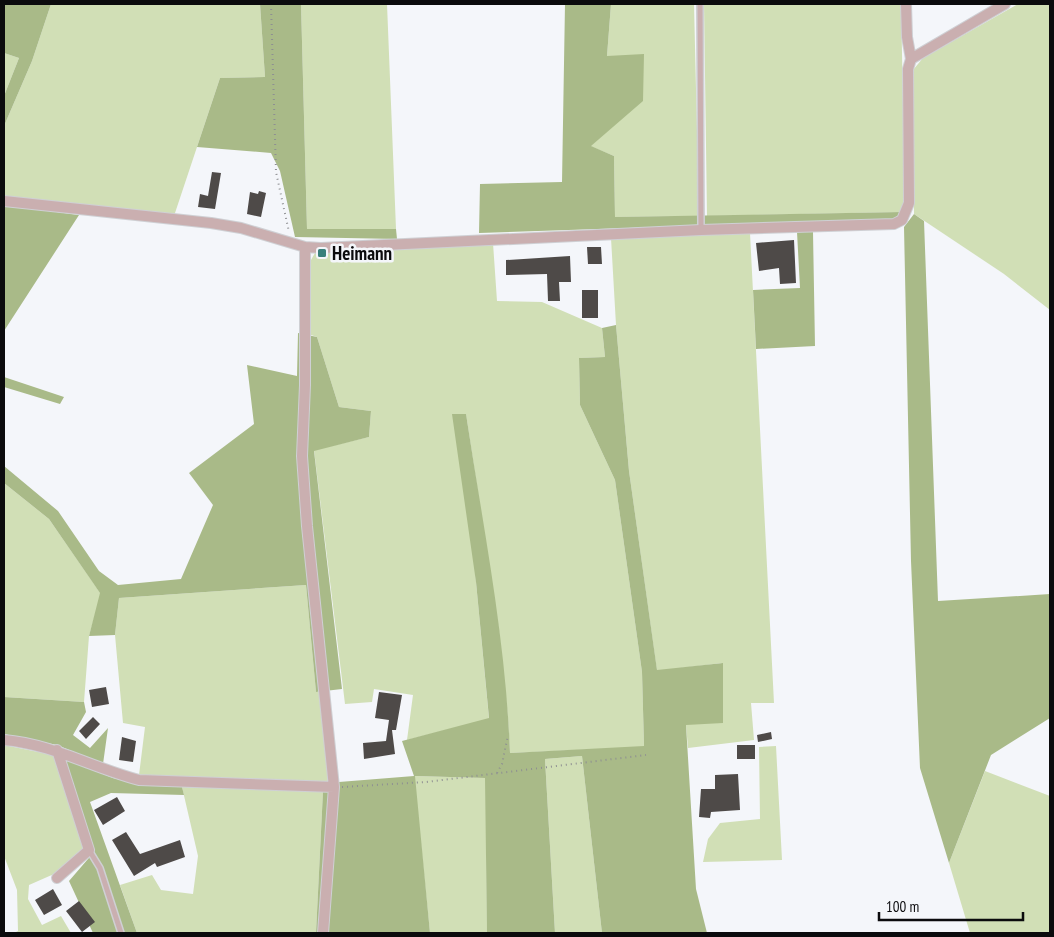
<svg xmlns="http://www.w3.org/2000/svg" width="1054" height="937" viewBox="0 0 1054 937" font-family="'PT Sans Narrow',sans-serif">
<style>
.green{fill:#d1dfb6}
.forest{fill:#a9ba88}
.building{fill:#4e4a48}
.lines{fill:none;stroke-linecap:round;stroke-linejoin:round}
.service-casing{stroke:#cfd0d4;stroke-width:8}
.minor-casing{stroke:#cfd0d4;stroke-width:12}
.path{stroke:#8e8f92;stroke-width:2;stroke-dasharray:1 4;stroke-linecap:butt}
.service{stroke:#caafb0;stroke-width:5}
.minor{stroke:#caafb0;stroke-width:10}
.poi-dot{fill:#38807b;stroke:#f4f6fa;stroke-width:2}
.labels{text-anchor:middle;stroke-width:5;stroke-linejoin:round;paint-order:stroke}
.poi-label{font-size:19px;font-weight:bold;fill:#0b0b0d;stroke:#f4f6fa;text-anchor:start}
</style>
<rect width="100%" height="100%" fill="#f4f6fa"/>
<path class="green" d="M 51,4 L 260,4 L 265,77 L 220,78 L 174,216 L 4,196 L 4,126 L 32,61 Z
M 301,4 L 387,4 L 396,229 L 307,229 Z
M 611,4 L 694,4 L 699,216 L 615,217 L 614,156 L 590,146 L 643,100 L 607,56 Z
M 704,4 L 901,4 L 905,202 L 902,212 L 707,216 Z
M 1018,4 L 1050,4 L 1050,310 L 1004,274 L 914,214 L 913,70 L 923,58 Z
M 4,53 L 19,58 L 4,96 Z
M 750,233 L 774,703 L 751,703 L 754,740 L 688,748 L 686,725 L 722,663 L 657,671 L 629,471 L 616,325 L 611,238 Z
M 493,243 L 497,301 L 542,302 L 602,328 L 605,357 L 579,358 L 580,405 L 615,480 L 642,672 L 644,747 L 510,753 L 508,718 L 499,631 L 466,414 L 476,582 L 489,719 L 407,740 L 413,695 L 374,689 L 372,702 L 345,704 L 314,450 L 369,437 L 371,411 L 339,407 L 317,337 L 311,335 L 311,260 L 315,253 L 328,251 Z
M 4,483 L 49,519 L 101,594 L 89,636 L 84,702 L 4,697 Z
M 306,585 L 316,692 L 320,692 L 328,782 L 139,775 L 145,727 L 123,723 L 115,635 L 119,598 Z
M 4,745 L 53,755 L 85,847 L 54,874 L 29,885 L 28,899 L 42,925 L 61,916 L 71,933 L 14,933 L 18,931 L 17,890 L 4,856 Z
M 776,746 L 782,860 L 703,862 L 708,839 L 720,823 L 760,819 L 759,747 Z
M 582,756 L 602,933 L 555,933 L 545,759 Z
M 985,771 L 1050,796 L 1050,933 L 970,933 L 949,863 Z
M 414,776 L 486,778 L 487,933 L 430,933 Z
M 182,787 L 323,791 L 316,933 L 137,933 L 120,885 L 152,875 L 161,890 L 193,894 L 198,856 Z"/>
<path class="forest" d="M 4,4 L 51,4 L 32,61 L 4,126 L 4,96 L 19,58 L 4,53 Z
M 260,4 L 301,4 L 307,229 L 396,229 L 397,239 L 295,237 L 280,171 L 271,153 L 197,147 L 220,78 L 265,77 Z
M 565,4 L 611,4 L 607,56 L 644,54 L 643,101 L 591,146 L 614,156 L 615,217 L 902,212 L 894,219 L 479,233 L 480,184 L 562,182 Z
M 4,205 L 79,215 L 4,331 Z
M 914,214 L 924,221 L 938,601 L 1050,594 L 1050,718 L 991,755 L 949,863 L 920,768 L 911,561 L 904,227 Z
M 797,232 L 813,232 L 815,346 L 756,349 L 753,290 L 800,288 Z
M 616,325 L 629,471 L 657,670 L 723,663 L 723,723 L 686,725 L 696,889 L 707,933 L 602,933 L 582,756 L 545,759 L 555,933 L 487,933 L 485,778 L 415,776 L 430,933 L 316,933 L 323,791 L 338,794 L 339,782 L 414,776 L 402,741 L 489,718 L 476,582 L 452,414 L 466,414 C 483,527 506,639 510,753 L 644,746 L 642,672 L 615,480 L 580,405 L 579,358 L 605,357 L 602,328 Z
M 298,333 L 317,337 L 339,407 L 371,411 L 369,437 L 314,451 L 342,689 L 316,692 L 306,585 L 119,598 L 115,635 L 89,636 L 100,593 L 49,519 L 4,483 L 4,466 L 58,511 L 99,571 L 118,585 L 181,579 L 213,505 L 189,473 L 254,424 L 247,365 L 297,376 Z
M 4,377 L 64,397 L 60,404 L 4,387 Z
M 4,697 L 84,702 L 86,712 L 73,735 L 90,748 L 108,728 L 103,764 L 57,745 L 4,734 Z
M 65,759 L 113,778 L 142,785 L 182,787 L 184,795 L 111,793 L 90,802 L 137,933 L 93,933 L 69,881 L 94,852 Z"/>
<path class="building" d="M 212,172 L 221,173 L 215,209 L 198,207 L 200,194 L 208,196 Z
M 259,191 L 266,193 L 261,217 L 247,214 L 250,192 L 258,194 Z
M 794,240 L 796,283 L 780,284 L 779,268 L 759,271 L 756,243 Z
M 587,247 L 601,247 L 602,264 L 588,264 Z
M 570,256 L 571,282 L 559,282 L 560,301 L 548,301 L 547,274 L 506,275 L 506,260 Z
M 582,290 L 598,290 L 598,318 L 582,318 Z
M 106,687 L 109,704 L 92,707 L 89,690 Z
M 379,692 L 402,695 L 396,730 L 392,730 L 395,754 L 364,759 L 363,743 L 386,741 L 389,720 L 375,718 Z
M 93,717 L 100,724 L 86,739 L 79,731 Z
M 771,732 L 772,739 L 758,742 L 757,735 Z
M 122,737 L 136,741 L 133,762 L 119,760 Z
M 737,745 L 755,745 L 755,759 L 737,759 Z
M 738,774 L 740,810 L 711,812 L 710,818 L 699,817 L 701,789 L 715,789 L 715,775 Z
M 117,797 L 125,811 L 103,825 L 94,810 Z
M 126,832 L 140,854 L 180,840 L 185,857 L 157,867 L 155,863 L 134,876 L 112,840 Z
M 53,889 L 62,905 L 44,915 L 35,900 Z
M 79,901 L 95,922 L 82,932 L 66,911 Z"/>
<g class="lines">
<defs>
<path id="service" d="M 700,4 L 701,230
M 89,850 L 100,868 L 121,933"/>
<path id="minor" d="M 906,4 L 907,37 L 911,59
M 4,201 L 211,223 L 241,228 L 305,247 L 321,248 L 701,230 L 894,224 L 902,220 L 909,203 L 908,69 L 911,59 L 1005,4
M 305,247 L 305,385 L 302,456 L 307,526 L 334,787 L 323,933
M 4,740 C 52,744 93,768 139,780 L 334,787
M 57,878 L 89,850 L 57,750"/>
</defs>
<use href="#service" class="service-casing"/>
<use href="#minor" class="minor-casing"/>
<path class="path" d="M 271,4 L 276,172 L 289,232
M 497,773 L 502,764 L 508,735
M 342,787 L 426,782 L 646,755"/>
<use href="#service" class="service"/>
<use href="#minor" class="minor"/>
</g>
<rect class="poi-dot" x="317" y="248" width="10" height="10" rx="2.5"/>
<g class="labels">
<g class="poi-label">
<text x="332" y="260">Heimann</text>
</g>
</g>
<rect width="1054" height="937" fill="none" stroke="#0b0b0d" stroke-width="10"/>
<path d="M879 912v8h144v-8" fill="none" stroke="#0b0b0d" stroke-width="2.5"/>
<text x="886" y="912" font-size="15" fill="#0b0b0d" stroke="#f4f6fa" stroke-width="4" paint-order="stroke">100 m</text>
</svg>
